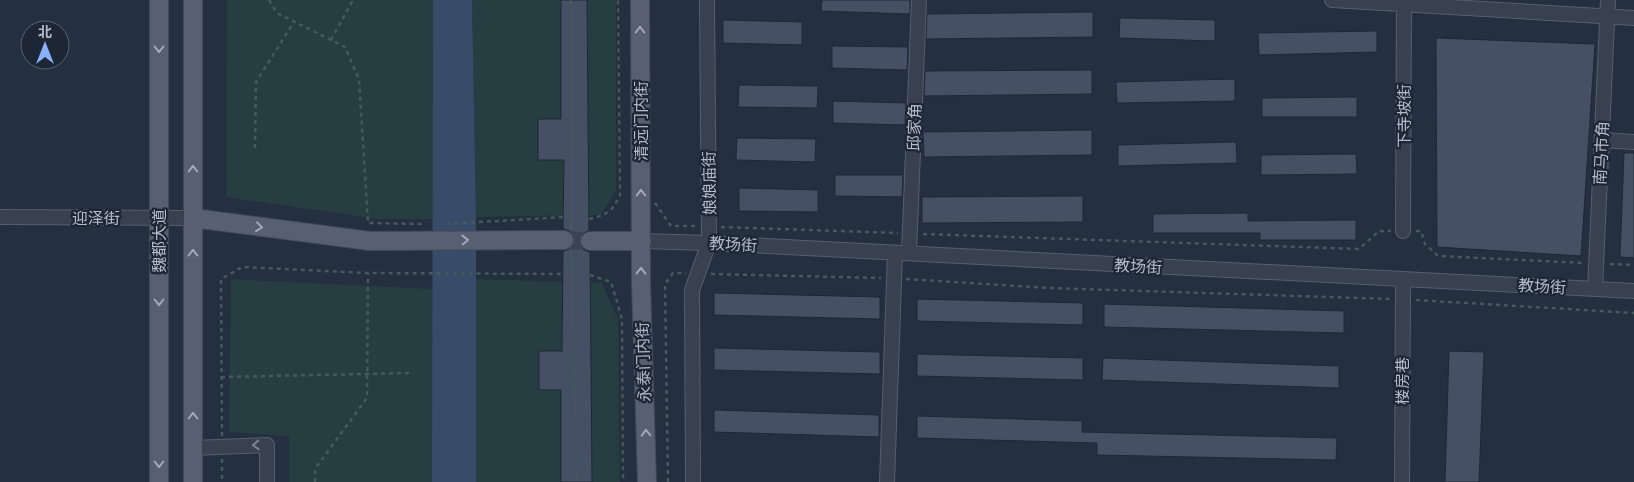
<svg xmlns="http://www.w3.org/2000/svg" width="1634" height="482" viewBox="0 0 1634 482" font-family="'Exo 2','Noto Sans SC',sans-serif">
<style>
.green{fill:#263d41}
.water{fill:#384b69}
.building{fill:#455064;stroke:#1f2837}
.lines{fill:none;stroke-linecap:round;stroke-linejoin:round}
.major-tunnel{stroke:#3a4455;stroke-width:18;stroke-dasharray:18 9;stroke-linecap:butt}
.minor-casing{stroke:#565f6d;stroke-width:16}
.major-casing{stroke:#414a59;stroke-width:20}
.path{stroke:#445a5e;stroke-width:2.5;stroke-dasharray:4 4;stroke-linecap:butt}
.minor{stroke:#384150;stroke-width:14}
.major{stroke:#566070;stroke-width:18}
.oneway{stroke:#a1aab8}
.oneway2{stroke:#7c8593}
.labels{text-anchor:middle;stroke-width:4.5;stroke-linejoin:round;paint-order:stroke}
.street-label{font-size:16px;fill:#b4bcca;stroke:#1d2635}
</style>
<rect width="100%" height="100%" fill="#242f40"/>
<path class="green" d="M 227,0 L 433,0 L 433,219 L 376,219 L 226,197 Z
M 472,0 L 616,0 L 616,191 L 601,215 L 476,217 Z
M 231,279 L 433,289 L 432,482 L 289,482 L 289,436 L 229,432 Z
M 476,279 L 602,283 L 618,319 L 620,482 L 476,482 Z"/>
<path class="water" d="M 433,0 L 472,0 L 476,217 L 476,482 L 432,482 Z"/>
<path class="building" d="M 561,0 L 587,0 L 589,230 L 581,235 L 579,241 L 584,250 L 590,252 L 592,482 L 561,482 L 561,390 L 539,390 L 539,351 L 562,351 L 563,251 L 570,249 L 575,240 L 570,231 L 563,229 L 564,160 L 538,160 L 538,119 L 561,119 Z
M 822,0 L 910,0 L 910,14 L 821,11 Z
M 1093,12 L 1093,37 L 926,39 L 927,14 Z
M 1120,18 L 1215,20 L 1215,41 L 1119,38 Z
M 723,20 L 802,22 L 802,45 L 723,43 Z
M 1377,31 L 1377,52 L 1259,55 L 1258,33 Z
M 1436,38 L 1595,44 L 1581,256 L 1437,247 Z
M 832,46 L 908,47 L 907,70 L 832,68 Z
M 1092,70 L 1092,94 L 924,96 L 925,71 Z
M 1235,79 L 1235,101 L 1117,103 L 1116,82 Z
M 739,85 L 818,86 L 817,108 L 738,107 Z
M 1357,97 L 1357,117 L 1262,117 L 1262,98 Z
M 833,101 L 906,103 L 905,125 L 833,123 Z
M 1092,130 L 1092,155 L 924,157 L 923,132 Z
M 737,138 L 816,139 L 815,162 L 736,160 Z
M 1236,142 L 1237,163 L 1118,166 L 1118,145 Z
M 1624,153 L 1634,153 L 1634,258 L 1620,257 Z
M 1356,154 L 1357,174 L 1261,175 L 1261,155 Z
M 835,175 L 903,175 L 902,197 L 835,196 Z
M 739,188 L 818,190 L 818,212 L 739,211 Z
M 1083,196 L 1083,222 L 922,223 L 922,197 Z
M 1248,213 L 1248,221 L 1356,220 L 1356,240 L 1260,240 L 1260,233 L 1153,233 L 1153,214 Z
M 714,293 L 880,297 L 880,319 L 714,315 Z
M 917,299 L 1083,303 L 1083,325 L 917,321 Z
M 1104,304 L 1344,311 L 1344,333 L 1104,327 Z
M 714,348 L 880,352 L 880,374 L 714,370 Z
M 1449,351 L 1484,352 L 1479,482 L 1445,482 Z
M 917,354 L 1083,358 L 1083,380 L 917,376 Z
M 1103,358 L 1339,366 L 1339,388 L 1102,380 Z
M 714,410 L 879,415 L 879,437 L 714,432 Z
M 917,416 L 1082,421 L 1082,432 L 1337,438 L 1336,460 L 1097,455 L 1097,443 L 917,438 Z"/>
<g class="lines">
<path class="major-tunnel" d="M 564,240 L 590,241"/>
<defs>
<path id="minor" d="M 1332,0 L 1634,18
M 1602,140 L 1634,142
M 0,217 L 193,218
M 1403,231 L 1404,0
M 642,241 L 709,243 L 1634,291
M 909,253 L 919,0
M 1595,289 L 1608,0
M 193,448 L 267,445 L 267,482
M 693,482 L 692,290 L 709,243 L 707,0
M 887,482 L 895,253
M 1402,482 L 1403,280"/>
<path id="major" d="M 193,0 L 193,482
M 640,0 L 641,283 L 647,482
M 193,218 L 370,241 L 564,240
M 590,241 L 642,241
M 159,482 L 159,0"/>
</defs>
<use href="#minor" class="minor-casing"/>
<use href="#major" class="major-casing"/>
<path class="path" d="M 269,0 L 277,13 L 345,47 L 359,79 L 368,223 L 424,224
M 331,40 L 353,0
M 255,148 L 256,82 L 294,22
M 655,203 L 671,226 L 695,226
M 589,219 C 607,215 612,212 620,195 L 618,0
M 447,224 L 564,217
M 721,227 L 898,233
M 571,228 L 571,0
M 1416,231 L 1421,231 L 1425,244 L 1438,256 L 1584,263
M 923,234 L 1359,249 L 1379,231 L 1391,231
M 571,251 L 577,482
M 1610,264 L 1634,265
M 711,274 L 881,278
M 590,275 L 611,282 L 622,319 L 623,482
M 906,279 L 1050,288 L 1390,299
M 1416,300 L 1634,313
M 221,377 L 410,373
M 222,436 L 221,279 L 242,267 L 368,273 L 563,274
M 222,459 L 222,482
M 315,482 L 315,469 L 367,398 L 368,273
M 668,482 L 665,284 L 673,273 L 686,273"/>
<use href="#minor" class="minor"/>
<use href="#major" class="major"/>
</g>
<defs><path id="oneway-chevron" d="M-2-3.5L2.5 0L-2 3.5" fill="none" stroke-width="1.6" stroke-linecap="round" stroke-linejoin="round" transform="scale(1.25)"/></defs>
<g class="oneway">
<use href="#oneway-chevron" transform="translate(640 30) rotate(-90)"/>
<use href="#oneway-chevron" transform="translate(159 49) rotate(90)"/>
<use href="#oneway-chevron" transform="translate(193 169) rotate(-90)"/>
<use href="#oneway-chevron" transform="translate(641 193) rotate(-90)"/>
<use href="#oneway-chevron" transform="translate(259 227) rotate(7)"/>
<use href="#oneway-chevron" transform="translate(465 240) rotate(-1)"/>
<use href="#oneway-chevron" transform="translate(193 253) rotate(-90)"/>
<use href="#oneway-chevron" transform="translate(641 271) rotate(-89)"/>
<use href="#oneway-chevron" transform="translate(159 302) rotate(90)"/>
<use href="#oneway-chevron" transform="translate(193 416) rotate(-90)"/>
<use href="#oneway-chevron" transform="translate(646 433) rotate(-92)"/>
<use href="#oneway-chevron" transform="translate(159 464) rotate(90)"/>
</g>
<use class="oneway2" href="#oneway-chevron" transform="translate(256 445) rotate(177)"/>
<g class="labels">
<g class="street-label">
<text transform="translate(1404 116) rotate(-90)" y="6">下寺坡街</text>
<text transform="translate(641 121) rotate(-90)" y="6">清远门内街</text>
<text transform="translate(914 127) rotate(-88)" y="6">邱家角</text>
<text transform="translate(1601 153) rotate(-87)" y="6">南马市角</text>
<text transform="translate(709 183) rotate(-91)" y="6">娘娘庙街</text>
<text x="96" y="224">迎泽街</text>
<text transform="translate(159 241) rotate(-90)" y="6">魏都大道</text>
<text transform="translate(733 244) rotate(3)" y="6">教场街</text>
<text transform="translate(1138 266) rotate(3)" y="6">教场街</text>
<text transform="translate(1542 286) rotate(3)" y="6">教场街</text>
<text transform="translate(643 362) rotate(-92)" y="6">永泰门内街</text>
<text transform="translate(1402 381) rotate(-90)" y="6">楼房巷</text>
</g>
</g>
<g transform="translate(45 45)"><circle r="24" fill="#1d2635" stroke="#596271"/>
<path d="M0-4L9 19L0 12L-9 19Z" fill="#89b0fb"/>
<text y="-8" font-size="14" font-weight="bold" text-anchor="middle" fill="#b4bcca">北</text>
</g>
</svg>
